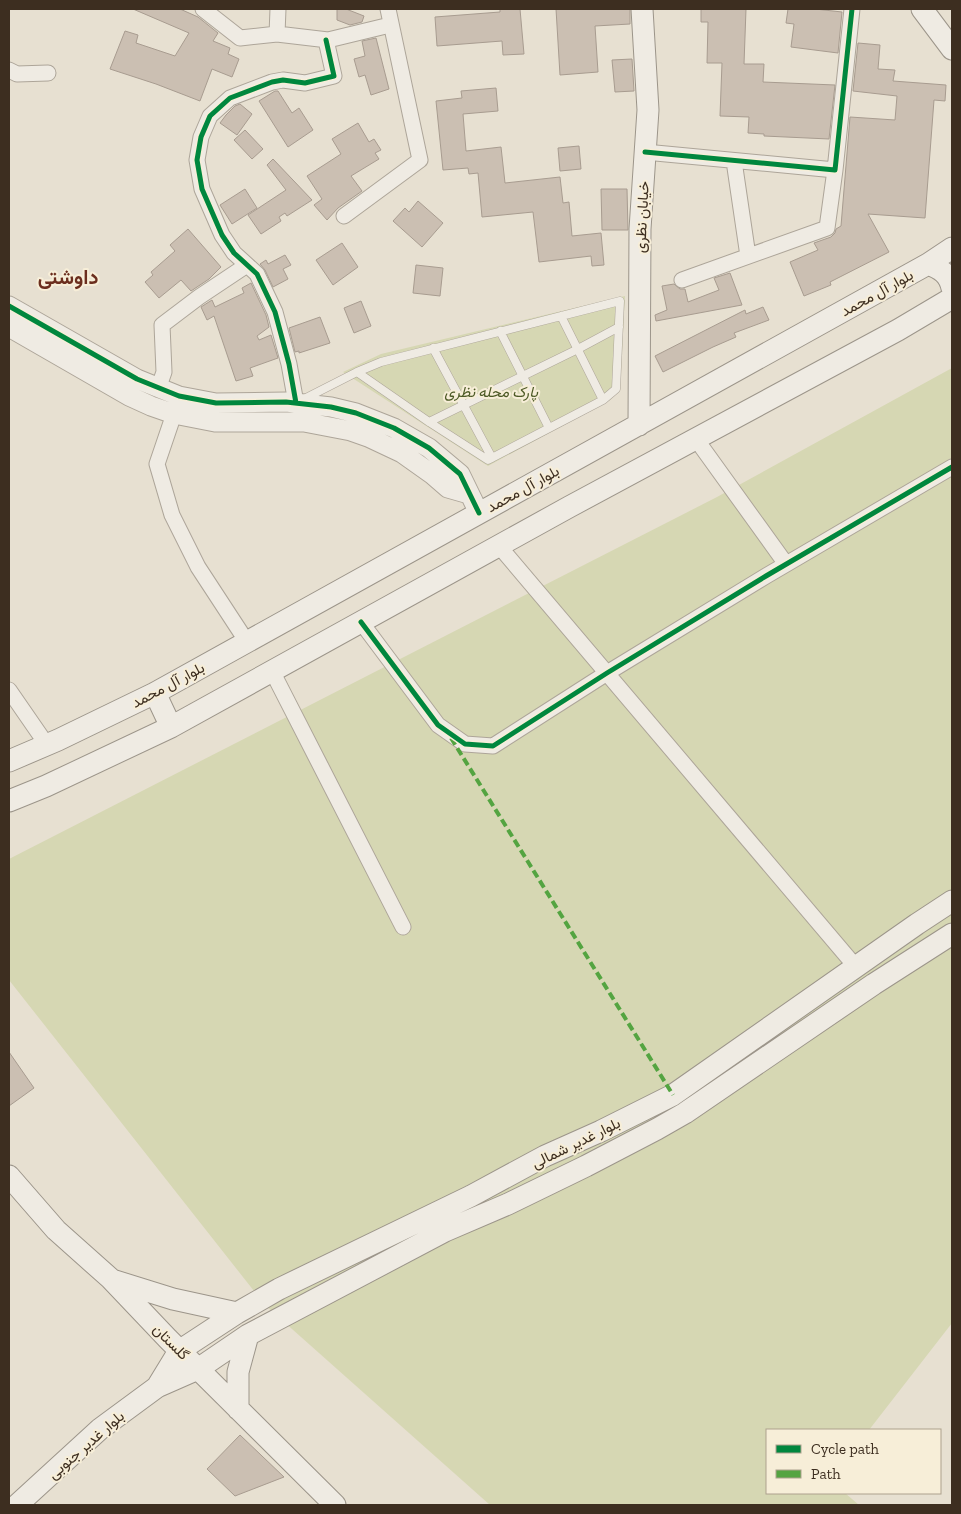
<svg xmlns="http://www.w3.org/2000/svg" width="961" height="1514" viewBox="0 0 961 1514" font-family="'Zilla Slab',Vazirmatn,serif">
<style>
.green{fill:#d6d7b3}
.building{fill:#cbbfb2;stroke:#a89c90}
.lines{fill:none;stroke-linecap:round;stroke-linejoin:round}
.service-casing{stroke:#ada599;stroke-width:9}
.minor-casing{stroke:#ada599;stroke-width:17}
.tertiary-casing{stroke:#ada599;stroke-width:21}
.secondary-casing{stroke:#9c958a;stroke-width:23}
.service{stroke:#efebe3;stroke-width:8}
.minor{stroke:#efebe3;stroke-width:15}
.tertiary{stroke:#efebe3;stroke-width:19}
.secondary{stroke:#efebe3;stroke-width:21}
.quiet{stroke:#54a441;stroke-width:4;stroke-dasharray:8 4;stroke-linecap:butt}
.cycleway-casing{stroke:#f7eed8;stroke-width:8}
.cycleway{stroke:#00873e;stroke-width:5}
.labels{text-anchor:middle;stroke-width:4;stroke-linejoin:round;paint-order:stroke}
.street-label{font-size:15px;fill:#3d2e20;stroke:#f7eed8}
.park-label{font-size:15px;font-style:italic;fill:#4d5a26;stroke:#f7eed8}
.district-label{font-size:20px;font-weight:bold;fill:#6b2e1e;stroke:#f7eed8}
</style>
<rect width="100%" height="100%" fill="#e7e0d1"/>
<path class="green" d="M 625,296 L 620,389 L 610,400 L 488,466 L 343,372 L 381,354 Z
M 952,368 L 952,1323 L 869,1430 L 767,1430 L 767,1493 L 845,1493 L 859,1505 L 490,1505 L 265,1305 L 9,980 L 9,859 L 717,497 Z"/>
<path class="building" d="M 133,9 L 180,9 L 198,17 L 218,33 L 213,41 L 230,48 L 228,54 L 239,59 L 232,77 L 212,69 L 200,101 L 156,84 L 110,69 L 125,31 L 138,35 L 136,43 L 175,56 L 189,33 Z
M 337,9 L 346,9 L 364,16 L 362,22 L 350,25 L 337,20 Z
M 500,9 L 520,9 L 524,54 L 503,55 L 502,41 L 437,46 L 435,17 L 500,12 Z
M 556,9 L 630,9 L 630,24 L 595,26 L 598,72 L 560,75 Z
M 701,9 L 746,9 L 744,64 L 764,64 L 763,82 L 835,85 L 829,139 L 764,136 L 764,134 L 748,133 L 749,117 L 720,116 L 722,63 L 707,63 L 708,22 L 701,22 Z
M 788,9 L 815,9 L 842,12 L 838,53 L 791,47 L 794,24 L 786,23 Z
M 376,38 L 389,89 L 371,95 L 365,75 L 359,77 L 354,59 L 365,56 L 362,41 Z
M 858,43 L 880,45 L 878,69 L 895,70 L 893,81 L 946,85 L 945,101 L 934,100 L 925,218 L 868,214 L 889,252 L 830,282 L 831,285 L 804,296 L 790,262 L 818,250 L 814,243 L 831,237 L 835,233 L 836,229 L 841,226 L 850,117 L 895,120 L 897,96 L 853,91 Z
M 632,59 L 634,91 L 615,92 L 612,60 Z
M 496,88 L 498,111 L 463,114 L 466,151 L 501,147 L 505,183 L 560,177 L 563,203 L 569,202 L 572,236 L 601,233 L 604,265 L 592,266 L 591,256 L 539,262 L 533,212 L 482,217 L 478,173 L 469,174 L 468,168 L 443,170 L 436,101 L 462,98 L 461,91 Z
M 275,91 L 278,91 L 292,113 L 299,108 L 313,130 L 288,147 L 259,101 Z
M 240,104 L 252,114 L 237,135 L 220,123 L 226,115 L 235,106 Z
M 358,123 L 369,142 L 374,139 L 381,150 L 375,153 L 379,159 L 351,176 L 362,191 L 338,208 L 327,220 L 314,205 L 322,199 L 307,176 L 341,154 L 332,139 Z
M 245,130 L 263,149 L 252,159 L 234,140 Z
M 579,146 L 581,169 L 560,171 L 558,148 Z
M 273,159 L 312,200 L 287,216 L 285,213 L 279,217 L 281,221 L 261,234 L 248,215 L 286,190 L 267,165 Z
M 245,189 L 257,208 L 232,224 L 220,205 Z
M 601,189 L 627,189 L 628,230 L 602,230 Z
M 418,201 L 443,223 L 422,247 L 393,221 L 405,208 L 409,212 Z
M 188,229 L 221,267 L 209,279 L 191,291 L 181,280 L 159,298 L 145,282 L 153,275 L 151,272 L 175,251 L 170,245 Z
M 342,243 L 358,267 L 333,285 L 316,260 Z
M 285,255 L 291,265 L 283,269 L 288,279 L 273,287 L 265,270 L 260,264 L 266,260 L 268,264 Z
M 416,265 L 443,268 L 440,296 L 413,293 Z
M 730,273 L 742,305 L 656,321 L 655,315 L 667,310 L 662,286 L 674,284 L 680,289 L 685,289 L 688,302 L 719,290 L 714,278 Z
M 251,283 L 266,315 L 269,327 L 257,336 L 259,340 L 271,335 L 278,358 L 250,368 L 253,376 L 236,381 L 214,316 L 207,320 L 201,307 L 212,300 L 215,307 L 244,293 L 242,288 Z
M 361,301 L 371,326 L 354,333 L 344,308 Z
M 763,307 L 769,320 L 734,333 L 736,337 L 713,347 L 663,372 L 655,356 L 745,310 L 746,314 Z
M 320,317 L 330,343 L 299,353 L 299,351 L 295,352 L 289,328 Z
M 9,1052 L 34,1088 L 9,1106 Z
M 240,1435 L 284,1477 L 235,1496 L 207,1469 Z"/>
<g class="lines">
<defs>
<path id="service" d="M 620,301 L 616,389 L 603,400 L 488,460 L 429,422 L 357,372 L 381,362 Z
M 561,316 L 603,400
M 500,331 L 549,428
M 433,348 L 492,458
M 302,400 L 357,372
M 429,422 L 578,349 L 619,327"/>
<path id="minor" d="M 203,9 L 240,38 L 277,34 L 328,40 L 390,25
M 277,34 L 278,9
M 9,70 L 17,74 L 48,73
M 645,152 L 835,170 L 852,9
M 734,161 L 748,256
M 344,216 L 420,160 L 388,9
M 682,280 L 827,228 L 835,170
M 158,389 L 164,372 L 162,325 L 199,297 L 247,265
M 296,403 L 289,364 L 275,312 L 257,274 L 234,253 L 222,235 L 202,189 L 197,160 L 201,137 L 210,116 L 230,98 L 272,82 L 283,80 L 305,83 L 334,76 L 326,40
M 174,414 L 157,464 L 172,515 L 198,567 L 247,642
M 696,439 L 786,564
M 499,546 L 856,967
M 361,622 L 438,725 L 465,744 L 493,746 L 607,673 L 766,576 L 952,467
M 272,671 L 403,927
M 9,690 L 47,745"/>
<path id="tertiary" d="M 9,306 L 137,379 L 179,396 L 216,403 L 286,402 L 331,407 L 356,413 L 394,428 L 429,448 L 460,474 L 479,513
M 9,327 L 129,396 L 151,406 L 174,414 L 215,422 L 304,422 L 351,431 L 368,437 L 402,453 L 433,475 L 448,488 L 469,494"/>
<path id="secondary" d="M 922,9 L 952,49
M 928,264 C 941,269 949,274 952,288
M 639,425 L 640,229 L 648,110 L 642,9
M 155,693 L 171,727
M 9,761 L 58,740 L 155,693 L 928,264 L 952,248
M 9,801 L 46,786 L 171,727 L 569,507 L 898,330 L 952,298
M 9,1176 L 56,1230 L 111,1279 L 168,1339 L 335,1505
M 112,1280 L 173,1299 L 237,1313
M 157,1387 L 179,1351 L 237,1313 L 279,1289 L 471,1196 L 545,1156 L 601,1131 L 673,1095 L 917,924 L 952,901
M 238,1409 L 238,1372 L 248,1335
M 17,1505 L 100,1429 L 157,1387 L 198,1369 L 248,1335 L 445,1231 L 508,1204 L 586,1166 L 657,1129 L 685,1113 L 874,984 L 952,934"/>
</defs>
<use href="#service" class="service-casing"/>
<use href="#minor" class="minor-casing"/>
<use href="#tertiary" class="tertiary-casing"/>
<use href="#secondary" class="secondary-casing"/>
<use href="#service" class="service"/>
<use href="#minor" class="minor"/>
<use href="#tertiary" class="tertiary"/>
<use href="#secondary" class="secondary"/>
<path class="quiet" d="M 451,738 L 673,1095"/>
<defs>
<path id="cycleway" d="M 645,152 L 835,170 L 852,9
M 9,306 L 137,379 L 179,396 L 216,403 L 286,402 L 331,407 L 356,413 L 394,428 L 429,448 L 460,474 L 479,513
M 296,403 L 289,364 L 275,312 L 257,274 L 234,253 L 222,235 L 202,189 L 197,160 L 201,137 L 210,116 L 230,98 L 272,82 L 283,80 L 305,83 L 334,76 L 326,40
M 361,622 L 438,725 L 465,744 L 493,746 L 607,673 L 766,576 L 952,467"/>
</defs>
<use href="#cycleway" class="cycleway-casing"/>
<use href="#cycleway" class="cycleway"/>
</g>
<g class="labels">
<g class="street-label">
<text transform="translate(642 217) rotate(-87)" y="5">خیابان نظری</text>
<text transform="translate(877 293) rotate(-29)" y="5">بلوار آل محمد</text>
<text transform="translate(523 489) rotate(-29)" y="5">بلوار آل محمد</text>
<text transform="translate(168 685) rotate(-28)" y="5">بلوار آل محمد</text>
<text transform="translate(576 1143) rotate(-26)" y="5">بلوار غدیر شمالی</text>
<text transform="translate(171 1342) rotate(45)" y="5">گلستان</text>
<text transform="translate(86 1445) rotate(-41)" y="5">بلوار غدیر جنوبی</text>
</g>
<g class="park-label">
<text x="491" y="397">پارک محله نظری</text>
</g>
<g class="district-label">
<text x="68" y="284">داوشتی</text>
</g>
</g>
<rect width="961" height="1514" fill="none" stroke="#3d2e20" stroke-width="20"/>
<rect x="766" y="1429" width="175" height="65" fill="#f7eed8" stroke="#ada18e"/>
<rect x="776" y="1445" width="25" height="8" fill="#00873e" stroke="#ada18e"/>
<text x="811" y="1454" font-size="15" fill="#3d2e20">Cycle path</text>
<rect x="776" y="1470" width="25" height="8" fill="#54a441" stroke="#ada18e"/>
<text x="811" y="1479" font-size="15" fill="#3d2e20">Path</text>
</svg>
